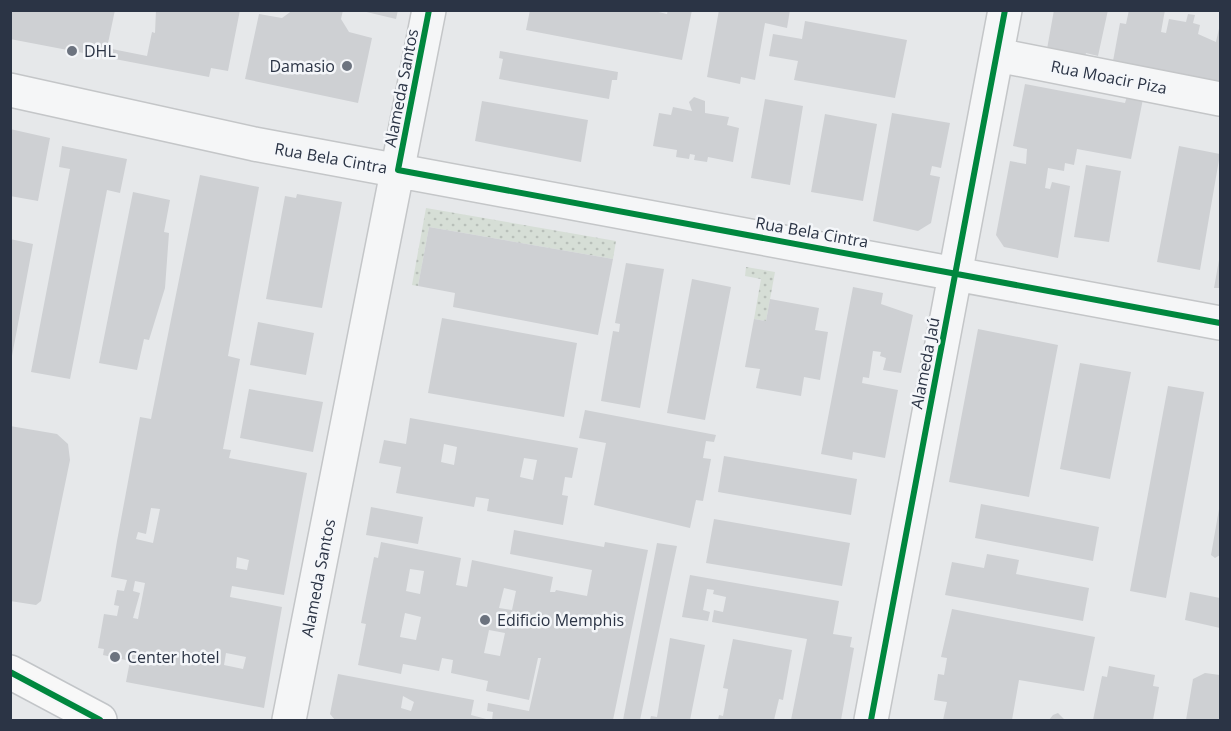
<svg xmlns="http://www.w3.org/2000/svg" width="1231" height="731" viewBox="0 0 1231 731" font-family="'Open Sans',sans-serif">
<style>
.green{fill:url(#green-dots)}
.building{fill:#ced0d3;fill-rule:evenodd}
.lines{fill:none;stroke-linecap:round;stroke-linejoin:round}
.minor-casing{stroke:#c4c6c8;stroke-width:36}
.major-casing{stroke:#c2c5c8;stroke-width:36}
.minor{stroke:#f5f6f7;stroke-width:33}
.major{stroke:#f8f8f8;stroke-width:33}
.cycleway-casing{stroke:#f4f6f9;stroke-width:10}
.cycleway{stroke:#00873e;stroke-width:6}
.poi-dot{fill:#6c737f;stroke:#f4f6f9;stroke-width:2}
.labels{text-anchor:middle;stroke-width:5;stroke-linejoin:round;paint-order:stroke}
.poi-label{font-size:16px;fill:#2b3445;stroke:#f4f6f9;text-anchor:start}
.street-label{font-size:16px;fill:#2b3445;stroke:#f4f6f9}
</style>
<defs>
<pattern id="green-dots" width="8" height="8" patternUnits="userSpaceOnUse" patternTransform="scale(1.5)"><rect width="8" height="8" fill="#d6ded6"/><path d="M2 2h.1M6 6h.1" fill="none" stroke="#b8bfb9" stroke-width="1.8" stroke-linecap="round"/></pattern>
</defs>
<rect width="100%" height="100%" fill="#e6e8ea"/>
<path class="green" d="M 426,208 L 616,241 L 613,259 L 429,227 L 418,286 L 412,285 Z
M 746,267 L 775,272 L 766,321 L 754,319 L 761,279 L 745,276 Z"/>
<path class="building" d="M 10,10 L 115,10 L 107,48 L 147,56 L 152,32 L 155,33 L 156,10 L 240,10 L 228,71 L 211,68 L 209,77 L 10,39 Z
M 293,10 L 343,10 L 341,19 L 349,32 L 372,38 L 358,103 L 245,79 L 259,14 L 282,18 Z
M 358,10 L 398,10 L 396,19 Z
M 530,10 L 650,10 L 667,14 L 668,10 L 692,10 L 682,60 L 526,30 Z
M 719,10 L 790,10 L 787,28 L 765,23 L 755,80 L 741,77 L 740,84 L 707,77 Z
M 1054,10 L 1108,10 L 1098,56 L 1086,53 L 1085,57 L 1047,49 Z
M 1129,10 L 1165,10 L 1161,32 L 1166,33 L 1169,19 L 1186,22 L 1188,14 L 1195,15 L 1193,23 L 1200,25 L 1198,34 L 1216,42 L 1220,24 L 1220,81 L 1113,61 L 1120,23 L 1126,24 Z
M 805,21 L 907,40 L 895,98 L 794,80 L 798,61 L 769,56 L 773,34 L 802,39 Z
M 500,51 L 618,72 L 617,80 L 612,80 L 609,99 L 499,79 L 503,59 L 499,58 Z
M 1025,84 L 1125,103 L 1127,96 L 1143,99 L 1131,159 L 1077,149 L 1074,165 L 1065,163 L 1064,171 L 1048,168 L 1045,188 L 1050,189 L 1052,182 L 1070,186 L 1058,258 L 1004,247 L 996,235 L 1010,161 L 1026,164 L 1027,149 L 1013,146 Z
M 694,97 L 705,101 L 705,113 L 729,117 L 727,125 L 739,128 L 733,162 L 708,157 L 707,162 L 694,160 L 695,155 L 690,154 L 689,159 L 676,157 L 677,150 L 653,146 L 659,113 L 671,115 L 673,107 L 692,111 L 689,102 Z
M 765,99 L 803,106 L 790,185 L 751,178 Z
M 482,101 L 588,120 L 581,162 L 475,141 Z
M 892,113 L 950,123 L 941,168 L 932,166 L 930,175 L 940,177 L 931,223 L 918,231 L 873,221 Z
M 825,114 L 877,124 L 863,201 L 811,192 Z
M 10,129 L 50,138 L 38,201 L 10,196 Z
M 62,146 L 127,159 L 120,193 L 107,190 L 70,379 L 31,372 L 70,169 L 59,167 Z
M 1179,146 L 1220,154 L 1200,270 L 1157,262 Z
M 1086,165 L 1121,171 L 1109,242 L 1074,237 Z
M 200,175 L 259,187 L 228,356 L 240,359 L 223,449 L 231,450 L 229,458 L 307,473 L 284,595 L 232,586 L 230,597 L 282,607 L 264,708 L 126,682 L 130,661 L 103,655 L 104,649 L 98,648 L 104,614 L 117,616 L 119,606 L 114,605 L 117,590 L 124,591 L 127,580 L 111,577 L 117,541 L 140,417 L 151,419 ZM 151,508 L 160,509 L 153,543 L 136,539 L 138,532 L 146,534 ZM 237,557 L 249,560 L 247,570 L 236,568 ZM 135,581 L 145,583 L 138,619 L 133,618 L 140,593 L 133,591 ZM 226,653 L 246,657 L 243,669 L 224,665 Z
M 133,192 L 170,200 L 164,232 L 169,233 L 165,288 L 149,340 L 144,339 L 137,370 L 99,363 Z
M 297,194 L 342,202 L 322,308 L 266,299 L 285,196 L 296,198 Z
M 429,227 L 613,259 L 598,335 L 453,307 L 455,293 L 418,286 Z
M 10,239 L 33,244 L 12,356 L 10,356 Z
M 1219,260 L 1220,260 L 1220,288 L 1214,288 Z
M 626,263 L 664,269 L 640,408 L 601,401 L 613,331 L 619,332 L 620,324 L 615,323 Z
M 692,279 L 731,287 L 705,420 L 667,413 Z
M 853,287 L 883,293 L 881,304 L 913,315 L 901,373 L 883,370 L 886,358 L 880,356 L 881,352 L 873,351 L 869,378 L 863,377 L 862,383 L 898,390 L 885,458 L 853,452 L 852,460 L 821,454 Z
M 770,299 L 819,308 L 815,330 L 828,332 L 820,380 L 804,377 L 801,396 L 756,388 L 760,369 L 745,367 L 754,319 L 766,321 Z
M 442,318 L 577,343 L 564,417 L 428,393 Z
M 258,322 L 314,333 L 306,375 L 250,365 Z
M 978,329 L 1058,345 L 1029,497 L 949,482 Z
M 1080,363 L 1131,372 L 1110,479 L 1060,469 Z
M 1168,386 L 1204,392 L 1166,598 L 1130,591 Z
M 249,389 L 323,402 L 313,452 L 240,438 Z
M 585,410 L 716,435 L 714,442 L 706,441 L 703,458 L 711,459 L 703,501 L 696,500 L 690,528 L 594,505 L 606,443 L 579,438 Z
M 410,418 L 578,448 L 572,478 L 565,477 L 562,495 L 568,496 L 563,525 L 487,511 L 489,499 L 476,497 L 474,507 L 396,493 L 401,467 L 379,463 L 384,440 L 406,444 ZM 444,444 L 457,447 L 454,465 L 441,462 ZM 524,458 L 537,460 L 533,480 L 520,477 Z
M 10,426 L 57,434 L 68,444 L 70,460 L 41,601 L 36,605 L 10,601 Z
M 724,456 L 857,479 L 851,515 L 718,492 Z
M 981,504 L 1099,527 L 1093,561 L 975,538 Z
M 371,507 L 423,517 L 418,544 L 366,535 Z
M 1219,509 L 1220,555 L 1215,558 L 1211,555 Z
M 714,519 L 850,543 L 842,586 L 706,563 Z
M 514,530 L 604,547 L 605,542 L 648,550 L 613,720 L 492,720 L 493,712 L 487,711 L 488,703 L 529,711 L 541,658 L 538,658 L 529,700 L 486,691 L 488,681 L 451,673 L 453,660 L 442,658 L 439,671 L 403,664 L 401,674 L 358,665 L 366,624 L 361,623 L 374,557 L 378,558 L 381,542 L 461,558 L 456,585 L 467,587 L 472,560 L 553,577 L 550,592 L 555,592 L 556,590 L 587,596 L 592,570 L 510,554 ZM 410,569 L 424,571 L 420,594 L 406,591 ZM 504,588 L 516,591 L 512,610 L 499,608 ZM 405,613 L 421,617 L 416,640 L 400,637 ZM 489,630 L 505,633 L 500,656 L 484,653 Z
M 657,543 L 677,546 L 640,720 L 623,720 Z
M 987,554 L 1019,560 L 1016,574 L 1089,588 L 1083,621 L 945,595 L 952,562 L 984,568 Z
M 690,575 L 839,601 L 833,634 L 852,637 L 850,647 L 854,648 L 841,720 L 791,720 L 807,639 L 712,622 L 714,610 L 723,612 L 726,597 L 713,594 L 714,590 L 707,589 L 703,610 L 710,612 L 708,621 L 682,617 Z
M 1190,592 L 1220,598 L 1220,628 L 1185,620 Z
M 952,609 L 1095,637 L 1084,691 L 1019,680 L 1012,720 L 943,720 L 947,702 L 934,700 L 938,674 L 944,675 L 947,658 L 941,657 Z
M 670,638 L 705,645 L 690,720 L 650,720 L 651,716 L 657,717 Z
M 733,639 L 792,650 L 783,700 L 779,699 L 774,720 L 718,720 L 719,715 L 723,716 L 728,689 L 723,688 Z
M 1109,666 L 1155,675 L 1153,686 L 1159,687 L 1153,720 L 1093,720 L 1102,676 L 1107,677 Z
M 1205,673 L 1220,675 L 1220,720 L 1186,720 L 1193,679 Z
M 338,674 L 474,700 L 471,715 L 490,720 L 335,720 L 330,714 ZM 403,696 L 414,702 L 411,711 L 401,708 Z
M 1058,713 L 1065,720 L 1049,720 L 1053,715 Z"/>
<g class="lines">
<defs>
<path id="minor" d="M 997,55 L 1220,99
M 10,90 L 254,144 L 1220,323
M 289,720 L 429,10
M 871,720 L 1005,10"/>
<path id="major" d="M 10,672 L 100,720"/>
</defs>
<use href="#minor" class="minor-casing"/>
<use href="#major" class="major-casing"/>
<use href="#minor" class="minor"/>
<use href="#major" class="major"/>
<defs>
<path id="cycleway" d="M 429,10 L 398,170 L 1220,323
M 10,672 L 100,720
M 871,720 L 1005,10"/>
</defs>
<use href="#cycleway" class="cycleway-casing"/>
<use href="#cycleway" class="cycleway"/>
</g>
<g class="poi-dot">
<circle cx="72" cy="51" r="6"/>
<circle cx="347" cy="66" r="6"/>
<circle cx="485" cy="620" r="6"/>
<circle cx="115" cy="657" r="6"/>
</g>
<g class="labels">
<g class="poi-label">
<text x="84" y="57">DHL</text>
<text x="335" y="72" text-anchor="end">Damasio</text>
<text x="497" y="626">Edificio Memphis</text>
<text x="127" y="663">Center hotel</text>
</g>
<g class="street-label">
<text transform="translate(1109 77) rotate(11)" y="6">Rua Moacir Piza</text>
<text transform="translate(401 88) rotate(-79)" y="6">Alameda Santos</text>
<text transform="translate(331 158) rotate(10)" y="6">Rua Bela Cintra</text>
<text transform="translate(812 232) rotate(10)" y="6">Rua Bela Cintra</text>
<text transform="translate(925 363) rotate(-79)" y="6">Alameda Jaú</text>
<text transform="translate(318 578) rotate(-79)" y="6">Alameda Santos</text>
</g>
</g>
<rect width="1231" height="731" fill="none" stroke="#2b3445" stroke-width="24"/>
</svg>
